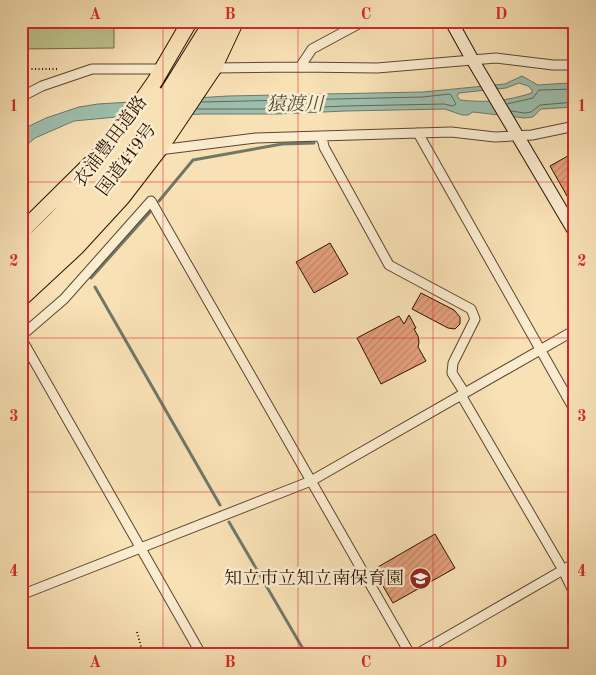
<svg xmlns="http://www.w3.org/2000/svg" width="596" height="675" viewBox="0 0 596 675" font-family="'Old Standard TT','Noto Serif JP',serif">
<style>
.green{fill:#bdc38d;stroke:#746a47}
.water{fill:#9dbead;stroke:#6f7868;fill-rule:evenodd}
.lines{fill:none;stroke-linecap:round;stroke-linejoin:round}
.shore{stroke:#646757;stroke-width:1}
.stream{stroke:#6f7868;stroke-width:3}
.building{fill:url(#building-hatch);stroke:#2b1001}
.street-casing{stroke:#5e442e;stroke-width:11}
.secondary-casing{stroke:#2b1001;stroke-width:14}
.highway-casing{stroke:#2b1001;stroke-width:17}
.path{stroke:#2b1001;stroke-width:2;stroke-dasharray:1 2.5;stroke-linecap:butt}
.street{stroke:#faeccf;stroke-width:9}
.secondary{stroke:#faeccf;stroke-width:12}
.highway{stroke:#f8e1b5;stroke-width:15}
.grid{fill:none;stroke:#d62828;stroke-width:1;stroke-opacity:0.55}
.labels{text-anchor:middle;stroke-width:5;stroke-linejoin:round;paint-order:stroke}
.street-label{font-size:18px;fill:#2b1001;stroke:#faeccf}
.poi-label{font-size:18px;fill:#2b1001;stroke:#faeccf;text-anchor:end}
.water-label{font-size:19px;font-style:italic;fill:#534d3d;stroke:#faeccf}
.neatline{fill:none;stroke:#d62828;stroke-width:2}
.grid-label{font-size:16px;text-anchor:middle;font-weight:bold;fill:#d62828}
</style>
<defs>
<pattern id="building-hatch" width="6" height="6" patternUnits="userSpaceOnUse" patternTransform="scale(1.25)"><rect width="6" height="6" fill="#e49f7c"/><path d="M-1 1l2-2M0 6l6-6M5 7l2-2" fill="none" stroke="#c48869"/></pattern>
</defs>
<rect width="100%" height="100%" fill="#f8e1b5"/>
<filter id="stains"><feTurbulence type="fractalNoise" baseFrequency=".004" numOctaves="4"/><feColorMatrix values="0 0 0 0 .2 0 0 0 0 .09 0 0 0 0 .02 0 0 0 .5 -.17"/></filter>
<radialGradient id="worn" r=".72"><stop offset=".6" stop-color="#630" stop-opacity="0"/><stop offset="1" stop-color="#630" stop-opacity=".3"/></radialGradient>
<path class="green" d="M 21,21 L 114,21 L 114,48 L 21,49 Z"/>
<path class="water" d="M 522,76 L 538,85 L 569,83 L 575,84 L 575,107 L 541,109 L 533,117 L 525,118 L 473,112 L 468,115 L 462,115 L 445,109 L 346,111 L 277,114 L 205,114 L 127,116 L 74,121 L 35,138 L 21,150 L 21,130 L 46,118 L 79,107 L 98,104 L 228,96 L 423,92 L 505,84 ZM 519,83 L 528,86 L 532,90 L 532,93 C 507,101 486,103 460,100 L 457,96 L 459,93 L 468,92 L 506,88 Z"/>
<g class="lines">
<path class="shore" d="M 507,104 L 533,98 L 539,90 L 575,89
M 197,109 L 276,109 L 346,106 L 444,104 L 453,106 L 456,104 L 451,95 L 449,94 L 423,97 L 202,102
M 511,111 L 525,113 L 531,112 L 540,105 L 575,102"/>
<path class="stream" d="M 159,201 L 193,160 L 282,144 L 314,143
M 91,278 L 150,212
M 95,287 L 220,505
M 229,522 L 306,654"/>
</g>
<path class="building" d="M 575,152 L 575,210 L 550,166 Z
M 330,243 L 348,274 L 314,293 L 296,262 Z
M 421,293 L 454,310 L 460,317 L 460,324 L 455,329 L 448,328 L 412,309 Z
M 409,315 L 416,328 L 414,329 L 418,336 L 419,342 L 418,347 L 426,361 L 381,384 L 357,338 L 399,316 L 404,324 Z
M 435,534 L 455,568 L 393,603 L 380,581 L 378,583 L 371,571 Z"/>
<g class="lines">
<defs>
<path id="street" d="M 300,67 L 377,68 L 496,58 L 553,65 L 575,65
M 214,68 L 300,67 L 312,49 L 364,21
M 21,97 L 42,86 L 92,69 L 162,69
M 418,133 L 575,411
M 320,137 L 323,142 L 324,147 L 389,265 L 471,309 L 475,319 L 453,363 L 452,373 L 464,392
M 159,150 L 256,138 L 451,132 L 495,137 L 532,135 L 575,126
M 21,336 L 64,299 L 151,201 L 410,654
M 21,338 L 201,654
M 461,395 L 563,570 L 575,595
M 21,595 L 311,481 L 575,330
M 417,654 L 575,563"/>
<path id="secondary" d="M 451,21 L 472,59 L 575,233"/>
<path id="highway" d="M 141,101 L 155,81 L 190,21
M 148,124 L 212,21
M 21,232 L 114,140
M 21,252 C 74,206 117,152 156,94
M 21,270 L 59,232 L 97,190
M 29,278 L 79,229 L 140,152 L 179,99 L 201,64 L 224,21
M 21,299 L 77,247 L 122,198 L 159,150 L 214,68 L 236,21"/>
</defs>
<use href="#street" class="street-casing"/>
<use href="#secondary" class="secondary-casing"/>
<use href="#highway" class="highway-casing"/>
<path class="path" d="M 21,69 L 59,69
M 137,632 L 143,654"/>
<use href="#street" class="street"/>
<use href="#secondary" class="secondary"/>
<use href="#highway" class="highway"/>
</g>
<path class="grid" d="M 163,21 L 163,654M 298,21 L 298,654M 433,21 L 433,654M 21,182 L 575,182M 21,338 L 575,338M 21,492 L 575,492"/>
<defs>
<symbol id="school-disc" viewBox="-11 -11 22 22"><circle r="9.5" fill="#8f2418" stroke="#faeccf"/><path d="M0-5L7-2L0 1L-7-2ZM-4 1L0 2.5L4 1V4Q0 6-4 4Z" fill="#fff"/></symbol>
</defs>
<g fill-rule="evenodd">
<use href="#school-disc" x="408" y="566" width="25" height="25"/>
</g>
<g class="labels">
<g class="street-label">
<text transform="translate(110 141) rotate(-53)" y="6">衣浦豊田道路</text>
<text transform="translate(126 159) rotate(-53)" y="6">国道419号</text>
</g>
<g class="poi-label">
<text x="404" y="584">知立市立知立南保育園</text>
</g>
<g class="water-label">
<text x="295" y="110">猿渡川</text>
</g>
</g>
<rect width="596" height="675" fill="none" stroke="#f8e1b5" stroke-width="55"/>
<rect x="28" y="28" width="540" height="620" class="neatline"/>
<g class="grid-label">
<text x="95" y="19">A</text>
<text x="230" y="19">B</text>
<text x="366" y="19">C</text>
<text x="501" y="19">D</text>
<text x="14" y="111">1</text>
<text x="582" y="111">1</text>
<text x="14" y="266">2</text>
<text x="582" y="266">2</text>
<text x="14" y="421">3</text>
<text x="582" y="421">3</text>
<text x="14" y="576">4</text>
<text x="582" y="576">4</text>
<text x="95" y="667">A</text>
<text x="230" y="667">B</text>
<text x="366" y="667">C</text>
<text x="501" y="667">D</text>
</g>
<rect width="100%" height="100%" filter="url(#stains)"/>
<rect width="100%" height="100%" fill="url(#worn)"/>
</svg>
